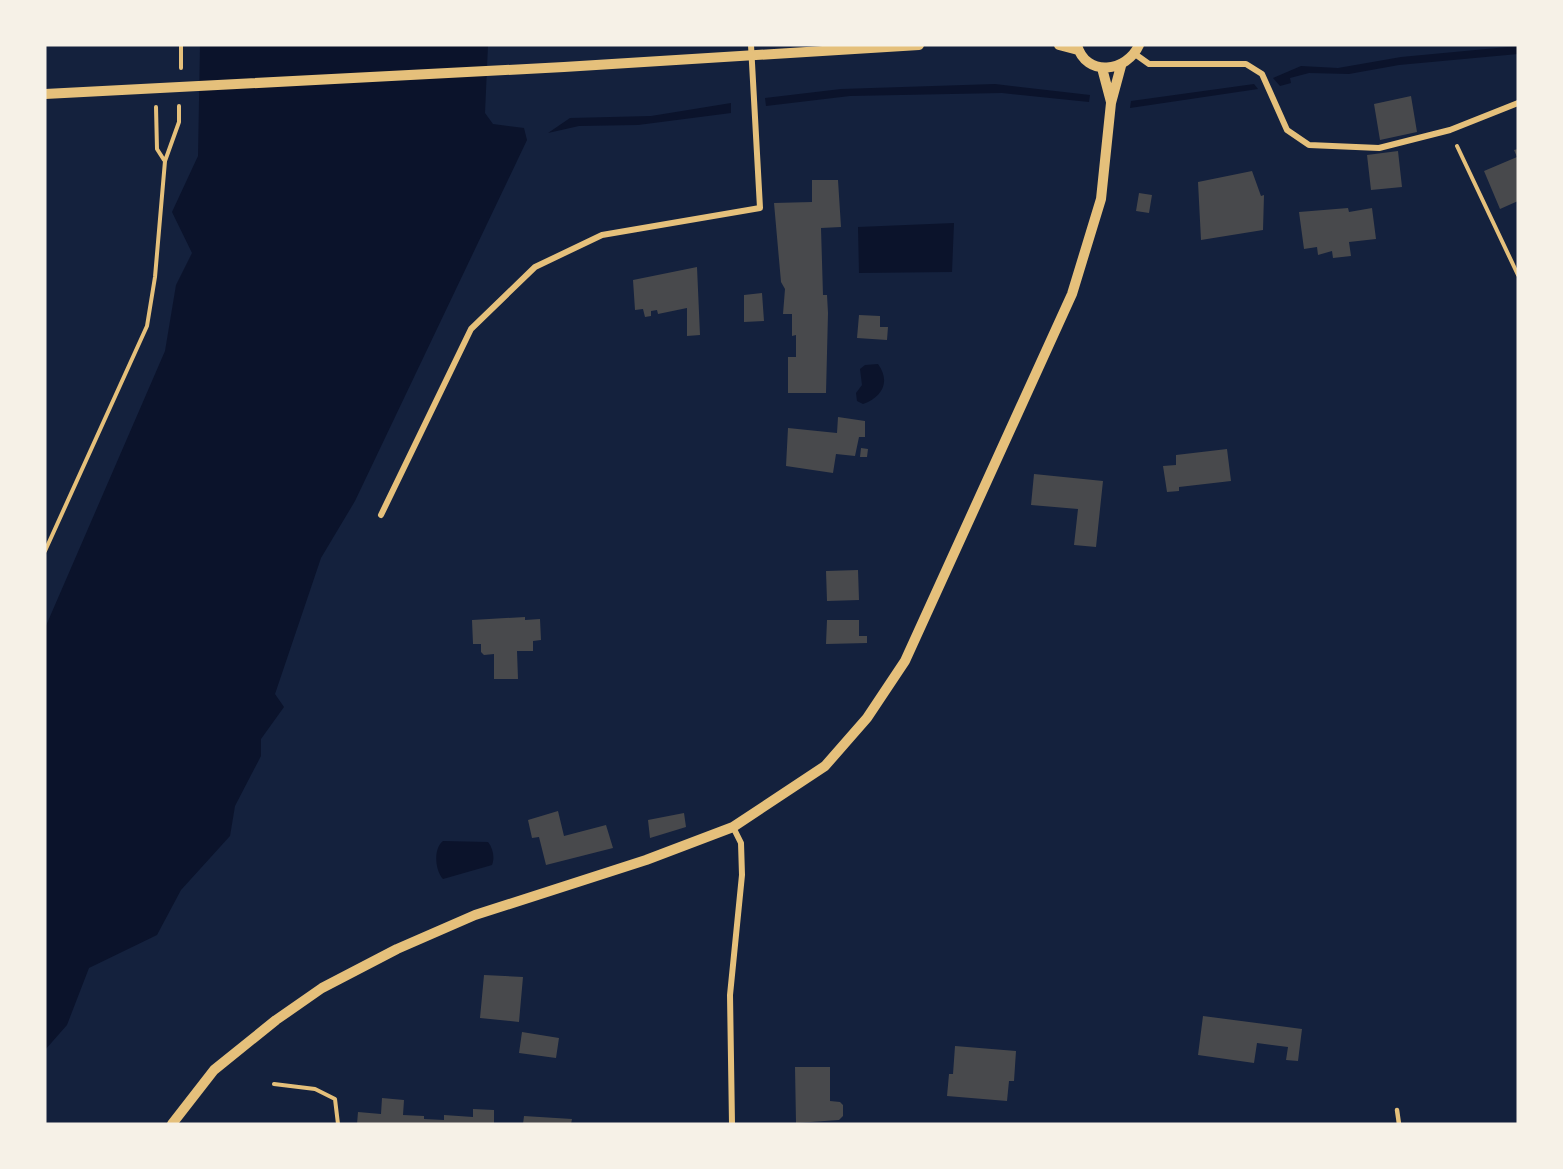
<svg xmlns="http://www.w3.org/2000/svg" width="1563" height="1169" viewBox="0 0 1563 1169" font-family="'Exo 2',sans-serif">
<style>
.water{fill:#0b132b}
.building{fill:#48494c}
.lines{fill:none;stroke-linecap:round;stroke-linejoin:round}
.path{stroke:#e5c07b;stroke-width:4}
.service{stroke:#e5c07b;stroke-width:4.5}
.minor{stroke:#e5c07b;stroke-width:6}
.tertiary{stroke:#e5c07b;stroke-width:10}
</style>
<rect width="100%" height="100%" fill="#14213d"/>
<path class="water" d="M 200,45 L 488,45 L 485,113 L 493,124 L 524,128 L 527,140 L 355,501 L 321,558 L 275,694 L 284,707 L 261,739 L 261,756 L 235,806 L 230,836 L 181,890 L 157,935 L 89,968 L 67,1025 L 45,1050 L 45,628 L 165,351 L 176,285 L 192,253 L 172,212 L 198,156 Z
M 1518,46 L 1518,54 L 1399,65 L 1349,74 L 1309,73 L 1290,78 L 1291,83 L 1280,86 L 1273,78 L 1301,66 L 1338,68 L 1401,57 Z
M 995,84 L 1090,95 L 1089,102 L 1002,93 L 850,96 L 766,106 L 765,98 L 841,89 Z
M 1254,84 L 1258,89 L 1130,108 L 1131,101 Z
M 731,103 L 731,113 L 638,125 L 579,126 L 548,133 L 570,118 L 651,116 Z
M 954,223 L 952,272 L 859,273 L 858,227 Z
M 878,364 C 891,382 882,397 863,404 L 857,401 L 856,393 L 862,385 L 860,369 L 865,365 Z
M 443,841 L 488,842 C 493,848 495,858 492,865 L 443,879 C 435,870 433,849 443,841 Z"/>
<path class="building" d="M 1411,96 L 1417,132 L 1380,140 L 1374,104 Z
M 1518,149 L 1518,201 L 1500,209 L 1484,171 L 1517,157 L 1514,150 Z
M 1398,151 L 1402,187 L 1371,190 L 1367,155 Z
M 1252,171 L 1261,196 L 1264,195 L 1263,230 L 1201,240 L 1198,182 Z
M 812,180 L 838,180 L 841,227 L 821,228 L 823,295 L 827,295 L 828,313 L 826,393 L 788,393 L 788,357 L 796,357 L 796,335 L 792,336 L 792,314 L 783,314 L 785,289 L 781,282 L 774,203 L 812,202 Z
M 1139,193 L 1152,195 L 1149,213 L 1136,211 Z
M 1348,208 L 1349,212 L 1372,208 L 1376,239 L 1349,242 L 1351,256 L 1333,258 L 1332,251 L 1318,255 L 1317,247 L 1304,249 L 1299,212 Z
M 697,267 L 700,335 L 687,336 L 687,308 L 658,314 L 657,310 L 651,311 L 651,316 L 645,317 L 643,309 L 635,310 L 633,280 Z
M 762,293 L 764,321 L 744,322 L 744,295 Z
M 859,315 L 880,316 L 880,327 L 888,327 L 887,340 L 857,338 Z
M 838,417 L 865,421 L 865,437 L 859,437 L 855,456 L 836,454 L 833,473 L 786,466 L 788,428 L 837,433 Z
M 861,448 L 868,449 L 867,457 L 860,457 Z
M 1227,449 L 1231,481 L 1179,487 L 1179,491 L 1167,492 L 1163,466 L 1176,465 L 1176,455 Z
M 1034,474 L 1103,481 L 1096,547 L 1074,545 L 1078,509 L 1031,505 Z
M 858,570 L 859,600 L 827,601 L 826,571 Z
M 525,617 L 525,620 L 540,619 L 541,640 L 533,641 L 533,651 L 517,651 L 518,679 L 494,679 L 494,654 L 484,655 L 481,652 L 481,644 L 473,644 L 472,620 Z
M 827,620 L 859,620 L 859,636 L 867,636 L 867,643 L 826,644 Z
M 558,811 L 564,836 L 606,825 L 613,848 L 546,865 L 539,837 L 532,838 L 528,820 Z
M 684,813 L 686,827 L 650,838 L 648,820 Z
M 484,975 L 523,977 L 519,1022 L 480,1018 Z
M 1203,1016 L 1302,1029 L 1298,1061 L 1286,1060 L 1288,1047 L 1257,1043 L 1254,1063 L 1198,1055 Z
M 522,1032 L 559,1038 L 556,1058 L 519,1053 Z
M 955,1046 L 1016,1051 L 1014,1081 L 1009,1081 L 1007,1101 L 947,1096 L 949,1074 L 953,1074 Z
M 795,1067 L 830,1067 L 830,1101 L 840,1102 L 843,1105 L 843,1116 L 839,1120 L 796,1123 Z
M 382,1098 L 404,1100 L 403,1115 L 424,1116 L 424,1119 L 444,1120 L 444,1115 L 473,1117 L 473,1109 L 494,1110 L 494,1124 L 357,1124 L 358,1112 L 381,1114 Z
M 524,1116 L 572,1119 L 571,1124 L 523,1124 Z"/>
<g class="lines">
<path class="path" d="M 181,45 L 181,68
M 156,107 L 157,149 L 164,160
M 1457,146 L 1518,275
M 45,551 L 147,326 L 155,277 L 165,161 L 179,122 L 179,106
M 274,1084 L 315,1089 L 335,1099 L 338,1124"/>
<path class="service" d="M 1397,1110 L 1399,1124"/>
<path class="minor" d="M 1135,54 L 1149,64 L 1246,64 L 1262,74 L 1287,130 L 1309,145 L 1379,148 L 1450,130 L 1518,103
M 381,515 L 471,329 L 535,267 L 602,235 L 760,208 L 751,45
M 732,1124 L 730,995 L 742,875 L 741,843 L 733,827"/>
<path class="tertiary" d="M 1059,45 L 1078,50
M 1077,45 C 1086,78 1127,72 1139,45
M 1102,68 L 1111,102
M 45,94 L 564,67 L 919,45
M 172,1124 L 214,1070 L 276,1020 L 322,988 L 397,949 L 475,915 L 646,860 L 733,827 L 825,766 L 867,718 L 905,661 L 1072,294 L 1101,199 L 1111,103 L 1121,66"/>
</g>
<rect width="1563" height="1169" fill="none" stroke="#f6f1e7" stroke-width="93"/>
</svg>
